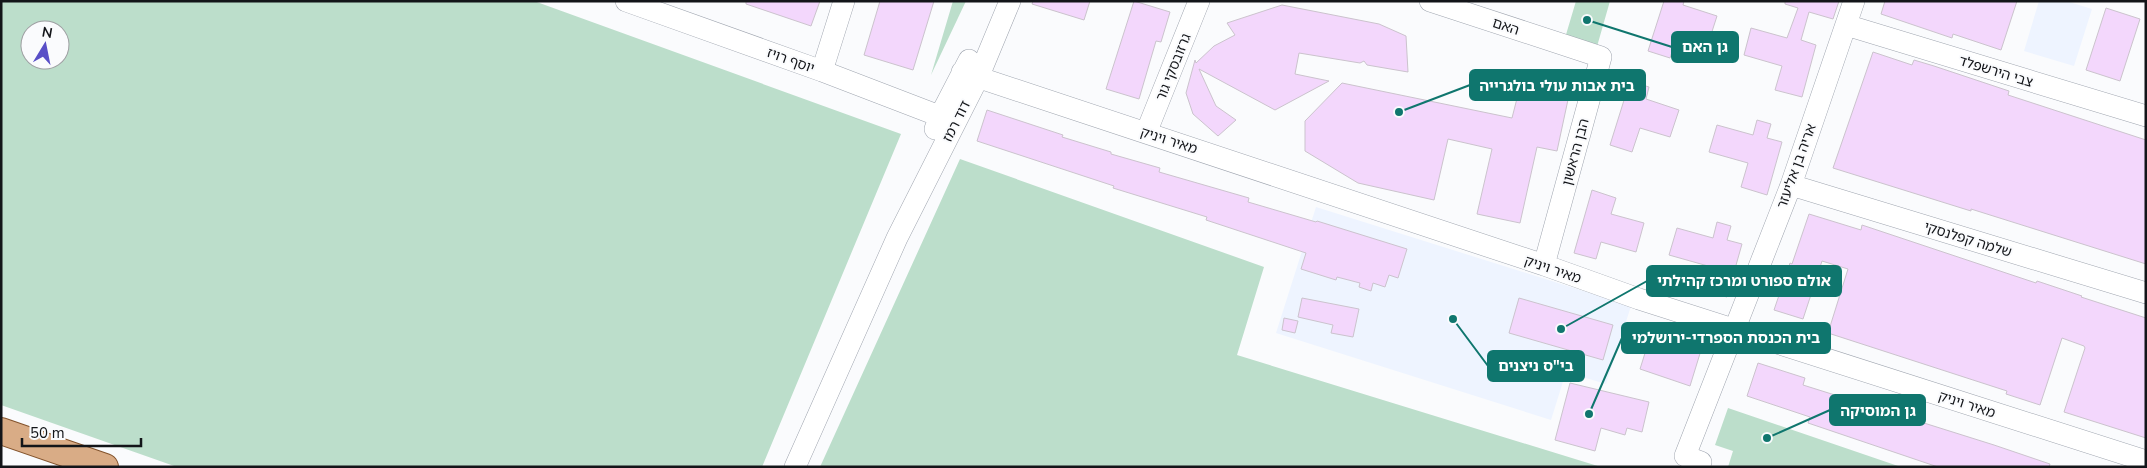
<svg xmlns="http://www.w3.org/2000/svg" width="2147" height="468" viewBox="0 0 2147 468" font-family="'Nunito Sans','Noto Sans Hebrew',sans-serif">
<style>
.built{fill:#eef4ff}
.green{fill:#bcdecb;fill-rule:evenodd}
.building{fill:#f3d7fc;stroke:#cbc3cd}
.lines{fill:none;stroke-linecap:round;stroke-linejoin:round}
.minor-casing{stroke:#a0a6b0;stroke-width:22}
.major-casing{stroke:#83532c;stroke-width:28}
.minor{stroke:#fff;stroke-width:21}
.major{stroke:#d9ac86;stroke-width:26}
.labels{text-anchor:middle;stroke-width:4;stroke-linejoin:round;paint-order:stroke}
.street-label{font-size:14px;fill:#131519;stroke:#fafbfd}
.leader{fill:none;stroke:#0f766e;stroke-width:2}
.callout-dot{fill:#0f766e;stroke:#fafbfd;stroke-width:2}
.callout{fill:#0f766e;stroke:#0f766e;stroke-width:2}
.callout-label{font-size:15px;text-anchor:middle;font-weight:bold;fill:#fff}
</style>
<rect width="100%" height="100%" fill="#fafbfd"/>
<path class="built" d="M 2039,1 L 2066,1 L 2092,9 L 2074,66 L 2024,51 Z
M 1316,207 L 1631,306 L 1606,384 L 1566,372 L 1551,420 L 1276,333 Z"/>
<path class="green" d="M 1,1 L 534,1 L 901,134 L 762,467 L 177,467 L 1,405 ZM 30,30 L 60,30 L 60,60 L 30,60 Z
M 953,1 L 966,1 L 931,75 Z
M 1576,1 L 1610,1 L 1596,50 L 1565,38 Z
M 960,159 L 1264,267 L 1237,355 L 1601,467 L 820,467 Z
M 1728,408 L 1901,467 L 1728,467 L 1733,451 L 1715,445 Z"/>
<path class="building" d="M 746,1 L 820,1 L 811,26 L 746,4 Z
M 880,1 L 934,1 L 913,70 L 864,55 Z
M 1033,1 L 1090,1 L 1084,20 L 1032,4 Z
M 1134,1 L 1170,12 L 1161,42 L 1156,41 L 1139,99 L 1106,89 Z
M 1664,1 L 1684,1 L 1683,5 L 1717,16 L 1708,44 L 1678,34 L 1670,58 L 1648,51 Z
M 1785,1 L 1839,1 L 1833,19 L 1809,12 L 1801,40 L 1816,45 L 1802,97 L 1775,90 L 1782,66 L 1744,55 L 1751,28 L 1787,38 L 1798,8 L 1785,4 Z
M 1885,1 L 2017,1 L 2001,50 L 1953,34 L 1952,38 L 1881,14 Z
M 1282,5 L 1379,24 L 1406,36 L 1408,72 L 1367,65 L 1364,61 L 1360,63 L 1299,53 L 1295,74 L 1329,81 L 1275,110 L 1199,69 L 1216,106 L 1236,120 L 1218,136 L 1193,114 L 1186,93 L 1195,60 L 1196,63 L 1214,46 L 1235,35 L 1227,23 Z
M 2106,8 L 2140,19 L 2120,81 L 2086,70 Z
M 1873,52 L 1912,65 L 1914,60 L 1934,66 L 2009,91 L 2008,95 L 2146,140 L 2146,264 L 1971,209 L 1971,211 L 1833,168 Z
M 1524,71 L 1572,81 L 1557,151 L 1537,147 L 1520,223 L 1477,214 L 1492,149 L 1448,139 L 1434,200 L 1358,183 L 1305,151 L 1305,121 L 1342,83 L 1512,118 Z
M 1630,81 L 1649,87 L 1646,99 L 1679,110 L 1670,137 L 1640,128 L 1632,152 L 1610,145 Z
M 987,110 L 1063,135 L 1062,137 L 1111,152 L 1111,154 L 1160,168 L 1159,172 L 1249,198 L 1248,202 L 1316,222 L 1317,221 L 1407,249 L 1398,278 L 1389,275 L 1385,287 L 1373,283 L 1371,291 L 1359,287 L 1360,283 L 1337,277 L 1336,280 L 1301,269 L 1306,253 L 1206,220 L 1207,217 L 1113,188 L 1114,186 L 977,141 Z
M 1757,120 L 1771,124 L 1767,138 L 1782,142 L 1767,195 L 1741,187 L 1748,163 L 1709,152 L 1717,125 L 1753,135 Z
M 1592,190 L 1616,198 L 1611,214 L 1644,223 L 1636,252 L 1601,242 L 1596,259 L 1574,253 Z
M 1809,214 L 1861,230 L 1862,225 L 2036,283 L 2037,281 L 2082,296 L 2081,297 L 2146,318 L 2146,438 L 2064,412 L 2085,348 L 2084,346 L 2062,338 L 2040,405 L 2006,394 L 2007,391 L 1828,333 L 1848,269 L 1822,261 L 1803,319 L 1774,310 L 1790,263 L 1792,264 Z
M 1717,222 L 1731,226 L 1727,240 L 1742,244 L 1727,297 L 1701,290 L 1708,266 L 1669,255 L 1677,228 L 1713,238 Z
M 1302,298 L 1359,309 L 1353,337 L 1331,333 L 1333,325 L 1298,317 Z
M 1519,298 L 1613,325 L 1603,360 L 1509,333 Z
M 1284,318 L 1298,321 L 1295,333 L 1282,330 Z
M 1652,331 L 1702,347 L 1690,386 L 1640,369 Z
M 1758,363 L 1805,378 L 1803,385 L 1994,445 L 2050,464 L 2049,467 L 1938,467 L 1808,423 L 1810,417 L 1747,396 Z
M 1570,383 L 1649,402 L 1642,432 L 1627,428 L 1625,435 L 1601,428 L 1595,451 L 1555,440 Z"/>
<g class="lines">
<defs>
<path id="minor" d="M 626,1 L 822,71 L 955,122
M 1430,1 L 1601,57 L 1544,265
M 1846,25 L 2146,116
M 822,71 L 844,1
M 962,72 L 1544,265 L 1639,299 L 2146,461
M 935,129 L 940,116 L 969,60
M 1146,133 L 1199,1
M 1791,185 L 2146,293
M 1701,462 L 1685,456 L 1791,185 L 1854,1
M 795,467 L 897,238 L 978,78 L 1010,1"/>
<path id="major" d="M 1,431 L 105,467"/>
</defs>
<use href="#minor" class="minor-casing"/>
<use href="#major" class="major-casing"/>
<use href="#minor" class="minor"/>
<use href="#major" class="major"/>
</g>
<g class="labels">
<g class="street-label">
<text transform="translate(1506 26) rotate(18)" y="5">האם</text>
<text transform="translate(791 60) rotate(20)" y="5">יוסף רויז</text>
<text transform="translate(1173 67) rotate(-68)" y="5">גרזובסקי גור</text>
<text transform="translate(1996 71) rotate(17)" y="5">צבי הירשפלד</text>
<text transform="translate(956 121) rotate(-63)" y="5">דוד רמז</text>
<text transform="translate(1169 140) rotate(18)" y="5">מאיר ויניק</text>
<text transform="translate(1575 152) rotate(-75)" y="5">הבן הראשון</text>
<text transform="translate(1796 166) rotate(-70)" y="5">אריה בן אליעזר</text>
<text transform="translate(1968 239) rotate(17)" y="5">שלמה קפלנסקי</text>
<text transform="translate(1553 269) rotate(19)" y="5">מאיר ויניק</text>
<text transform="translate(1967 404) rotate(18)" y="5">מאיר ויניק</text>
</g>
</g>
<path class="leader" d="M1587 20L1672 47M1399 112L1470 85M1561 329L1647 281M1589 414L1622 338M1453 319L1488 366M1767 438L1830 410"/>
<g class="callout-dot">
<circle cx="1587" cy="20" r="5"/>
<circle cx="1399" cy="112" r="5"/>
<circle cx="1561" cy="329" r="5"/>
<circle cx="1589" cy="414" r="5"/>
<circle cx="1453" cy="319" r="5"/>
<circle cx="1767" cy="438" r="5"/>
</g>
<g class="callout">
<rect x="1672" y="32" width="66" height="30" rx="5"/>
<rect x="1470" y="70" width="175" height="30" rx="5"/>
<rect x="1647" y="266" width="194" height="30" rx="5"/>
<rect x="1622" y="323" width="208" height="30" rx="5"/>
<rect x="1488" y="351" width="96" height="30" rx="5"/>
<rect x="1830" y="395" width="95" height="30" rx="5"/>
</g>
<g class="callout-label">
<text x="1705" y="52">גן האם</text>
<text x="1557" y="91">בית אבות עולי בולגרייה</text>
<text x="1744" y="286">אולם ספורט ומרכז קהילתי</text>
<text x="1726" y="343">בית הכנסת הספרדי-ירושלמי</text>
<text x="1536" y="371">בי"ס ניצנים</text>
<text x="1878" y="416">גן המוסיקה</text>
</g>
<rect width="2147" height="468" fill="none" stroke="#131519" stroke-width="5"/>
<g transform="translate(45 45) rotate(10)"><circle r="24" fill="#fafbfd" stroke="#9e9fa2"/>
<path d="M0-4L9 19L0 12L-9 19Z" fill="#594fc7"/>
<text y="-8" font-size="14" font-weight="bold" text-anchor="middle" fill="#131519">N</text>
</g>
<path d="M22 438v8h119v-8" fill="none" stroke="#131519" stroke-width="2.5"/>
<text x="30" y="438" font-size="15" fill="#131519" stroke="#fafbfd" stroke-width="4" paint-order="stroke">50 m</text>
</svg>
